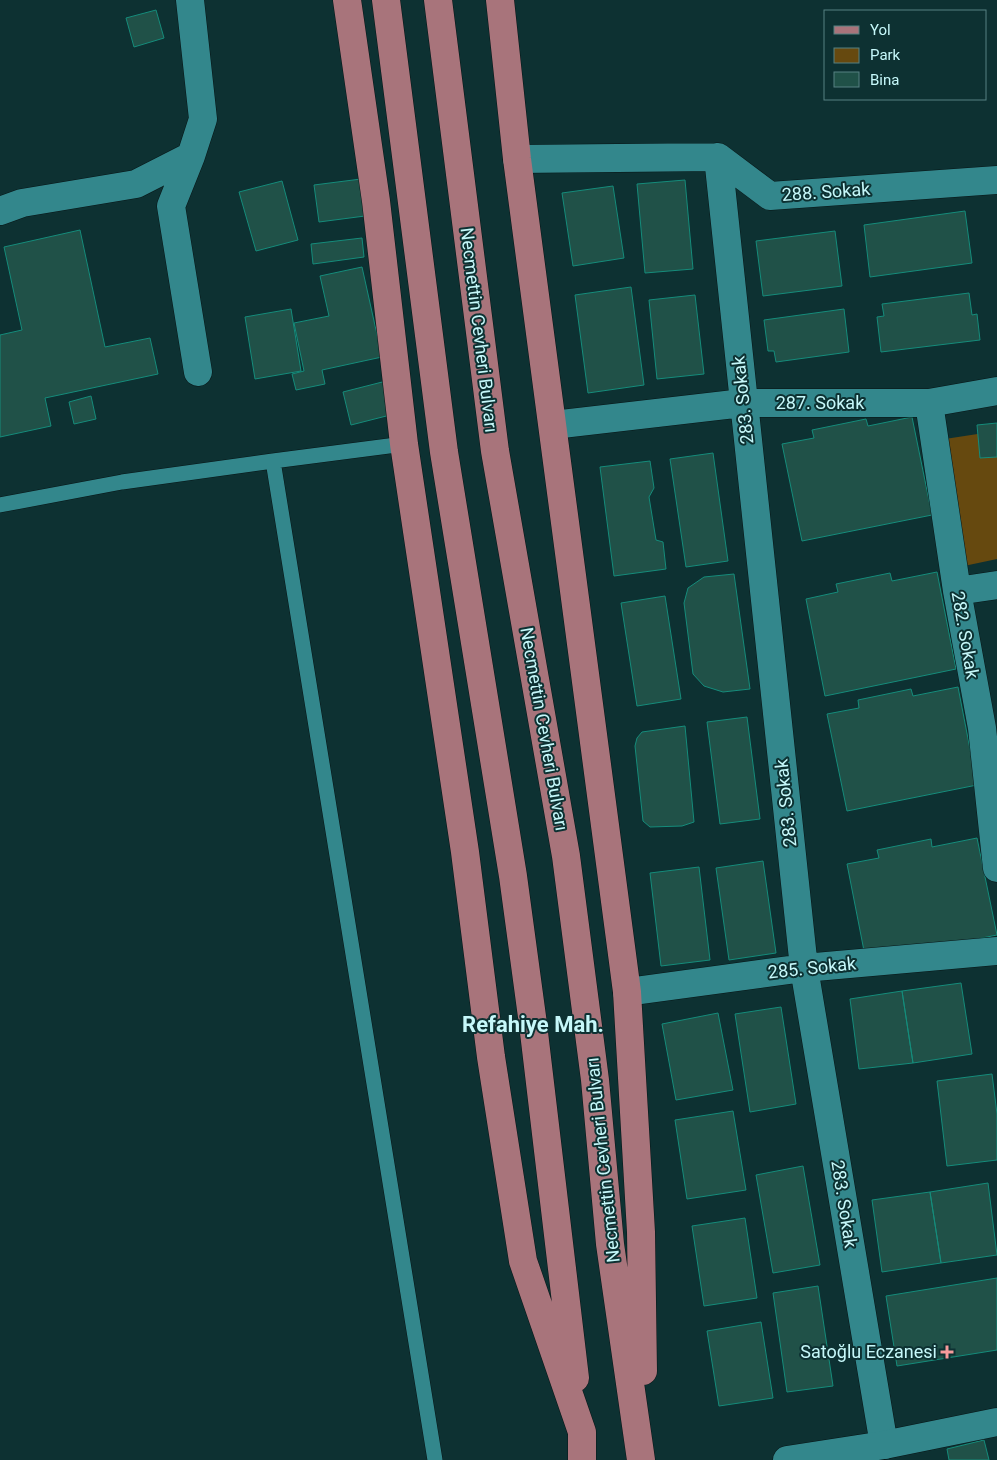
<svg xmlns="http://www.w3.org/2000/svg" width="997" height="1460" viewBox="0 0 997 1460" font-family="Roboto,sans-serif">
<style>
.green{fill:#66490f}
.building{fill:#205148;stroke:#158c7b}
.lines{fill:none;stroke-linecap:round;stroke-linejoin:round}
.service-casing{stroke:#081617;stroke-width:16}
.minor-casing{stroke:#081617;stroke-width:29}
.secondary-casing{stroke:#081617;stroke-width:29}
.primary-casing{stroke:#081617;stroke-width:29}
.service{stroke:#33878c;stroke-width:15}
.minor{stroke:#33878c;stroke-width:28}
.secondary{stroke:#33878c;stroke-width:28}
.primary{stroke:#a8747b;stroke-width:28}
.poi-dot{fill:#f59b9b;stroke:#0d3132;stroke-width:2}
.labels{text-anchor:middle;stroke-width:4;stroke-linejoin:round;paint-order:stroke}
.street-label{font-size:18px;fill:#c6f8fa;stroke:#0d3132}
.poi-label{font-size:18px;fill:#c6f8fa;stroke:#0d3132;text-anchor:end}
.district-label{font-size:22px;font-weight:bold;fill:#c6f8fa;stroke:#0d3132}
</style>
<rect width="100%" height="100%" fill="#0d3132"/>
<path class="green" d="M 997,431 L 997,559 L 964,566 L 945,439 Z"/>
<path class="building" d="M 156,10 L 164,38 L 134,47 L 126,18 Z
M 361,179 L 365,216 L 319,222 L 314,185 Z
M 685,180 L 693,269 L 645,273 L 637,184 Z
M 282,181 L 298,240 L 256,251 L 239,192 Z
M 613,186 L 624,258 L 573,266 L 562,193 Z
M 965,211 L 972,263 L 870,277 L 864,225 Z
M 80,230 L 105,347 L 150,338 L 158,374 L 45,398 L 51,426 L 0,437 L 0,335 L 22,330 L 4,247 Z
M 835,231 L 842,286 L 763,296 L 756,241 Z
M 362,238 L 364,257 L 313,264 L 311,244 Z
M 362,267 L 382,357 L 322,370 L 325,384 L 296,390 L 292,374 L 304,371 L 294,323 L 329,316 L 320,276 Z
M 631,287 L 644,385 L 588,393 L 575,295 Z
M 969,293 L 972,315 L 977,314 L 980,340 L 881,352 L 877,317 L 884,316 L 882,304 Z
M 695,295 L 704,374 L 657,379 L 649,300 Z
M 291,309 L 301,371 L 255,379 L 245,317 Z
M 844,309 L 849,352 L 776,362 L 774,351 L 768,351 L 764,320 Z
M 394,379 L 402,412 L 351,425 L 343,392 Z
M 91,396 L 96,419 L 74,424 L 69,402 Z
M 912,417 L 932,515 L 802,541 L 782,444 L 814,438 L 812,430 L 866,419 L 868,426 Z
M 997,423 L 997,457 L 980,458 L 977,425 Z
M 713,453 L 728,561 L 686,567 L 670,459 Z
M 650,461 L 654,488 L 649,497 L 656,540 L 663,542 L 666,569 L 614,576 L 600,467 Z
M 937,572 L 956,669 L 825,696 L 806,599 L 838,592 L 836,584 L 890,573 L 892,581 Z
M 734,574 L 750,689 L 723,692 L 704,686 L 693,674 L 684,603 L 688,588 L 704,577 Z
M 665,596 L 681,699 L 637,706 L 621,603 Z
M 958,687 L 977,785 L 847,811 L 827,714 L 859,708 L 858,700 L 911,689 L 913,696 Z
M 747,717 L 760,819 L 720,824 L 707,722 Z
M 685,726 L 694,822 L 682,826 L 650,827 L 643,821 L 635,746 L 637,738 L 642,732 Z
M 977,838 L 997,935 L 866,961 L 847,864 L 879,858 L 877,850 L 931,839 L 932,847 Z
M 763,861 L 776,953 L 729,960 L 716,868 Z
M 699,867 L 710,960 L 661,966 L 650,873 Z
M 961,983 L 972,1054 L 913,1063 L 902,991 Z
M 902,991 L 913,1063 L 859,1069 L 850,999 Z
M 781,1007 L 796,1104 L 750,1112 L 735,1014 Z
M 718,1013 L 733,1090 L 676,1100 L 662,1024 Z
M 992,1074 L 997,1114 L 997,1160 L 947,1166 L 937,1081 Z
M 733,1111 L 746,1190 L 687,1199 L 675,1120 Z
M 803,1166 L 820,1265 L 773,1273 L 756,1175 Z
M 988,1183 L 997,1255 L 941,1263 L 930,1192 Z
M 930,1192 L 941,1263 L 882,1272 L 872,1200 Z
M 745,1218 L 757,1298 L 704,1306 L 692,1226 Z
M 997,1278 L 997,1350 L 897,1366 L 886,1296 Z
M 818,1286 L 833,1386 L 787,1392 L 773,1293 Z
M 761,1322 L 773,1398 L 719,1406 L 707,1331 Z
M 984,1440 L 989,1460 L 949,1460 L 947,1449 Z"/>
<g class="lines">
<defs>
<path id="service" d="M 273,461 L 404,444
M 0,505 L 122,482 L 273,461 L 435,1460"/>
<path id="minor" d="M 191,156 L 171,206 L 198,372
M 718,157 L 804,968 L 884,1445
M 517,159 L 718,157 L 770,196 L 997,180
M 0,211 L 22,203 L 136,184 L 191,156 L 203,119 L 190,0
M 929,403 L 957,591 L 982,728 L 997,868
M 553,425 L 743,403 L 929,403 L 997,391
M 957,591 L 997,585
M 627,992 L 804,968 L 997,951"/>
<path id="secondary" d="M 787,1460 L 884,1445 L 997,1422"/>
<path id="primary" d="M 347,0 L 376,201 L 404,444 L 465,852 L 491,1057 L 523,1261 L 582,1432 L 582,1460
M 386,0 L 444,452 L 513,876 L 533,1024 L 575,1378
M 438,0 L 495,451 L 566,856 L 595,1080 L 610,1244 L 641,1460
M 500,0 L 517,159 L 627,992 L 641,1232 L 643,1371"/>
</defs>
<use href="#service" class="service-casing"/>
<use href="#minor" class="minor-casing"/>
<use href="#secondary" class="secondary-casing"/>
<use href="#primary" class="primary-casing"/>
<use href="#service" class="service"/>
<use href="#minor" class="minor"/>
<use href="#secondary" class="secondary"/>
<use href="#primary" class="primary"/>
</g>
<path class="poi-dot" d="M944.5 1344.5h5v5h5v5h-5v5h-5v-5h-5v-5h5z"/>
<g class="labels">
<g class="street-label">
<text transform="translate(826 192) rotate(-4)" y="6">288. Sokak</text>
<text transform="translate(479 330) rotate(83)" y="6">Necmettin Cevheri Bulvarı</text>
<text transform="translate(743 400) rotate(-96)" y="6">283. Sokak</text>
<text x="820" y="409">287. Sokak</text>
<text transform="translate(965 635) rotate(80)" y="6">282. Sokak</text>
<text transform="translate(544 729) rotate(80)" y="6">Necmettin Cevheri Bulvarı</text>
<text transform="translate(786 803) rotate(-96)" y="6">283. Sokak</text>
<text transform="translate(812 968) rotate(-6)" y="6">285. Sokak</text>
<text transform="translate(603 1160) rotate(-96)" y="6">Necmettin Cevheri Bulvarı</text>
<text transform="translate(844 1204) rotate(81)" y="6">283. Sokak</text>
</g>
<g class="poi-label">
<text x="937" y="1358">Satoğlu Eczanesi</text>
</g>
<g class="district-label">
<text x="533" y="1032">Refahiye Mah.</text>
</g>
</g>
<rect x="824" y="10" width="162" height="90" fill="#0d3132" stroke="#578182"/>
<rect x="834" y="26" width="25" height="8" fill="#a8747b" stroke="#578182"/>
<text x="870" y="35" font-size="15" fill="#c6f8fa">Yol</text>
<rect x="834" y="48" width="25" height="15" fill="#66490f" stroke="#578182"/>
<text x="870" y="60" font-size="15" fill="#c6f8fa">Park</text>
<rect x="834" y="72" width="25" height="15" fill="#205148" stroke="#578182"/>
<text x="870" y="85" font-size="15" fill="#c6f8fa">Bina</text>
</svg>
